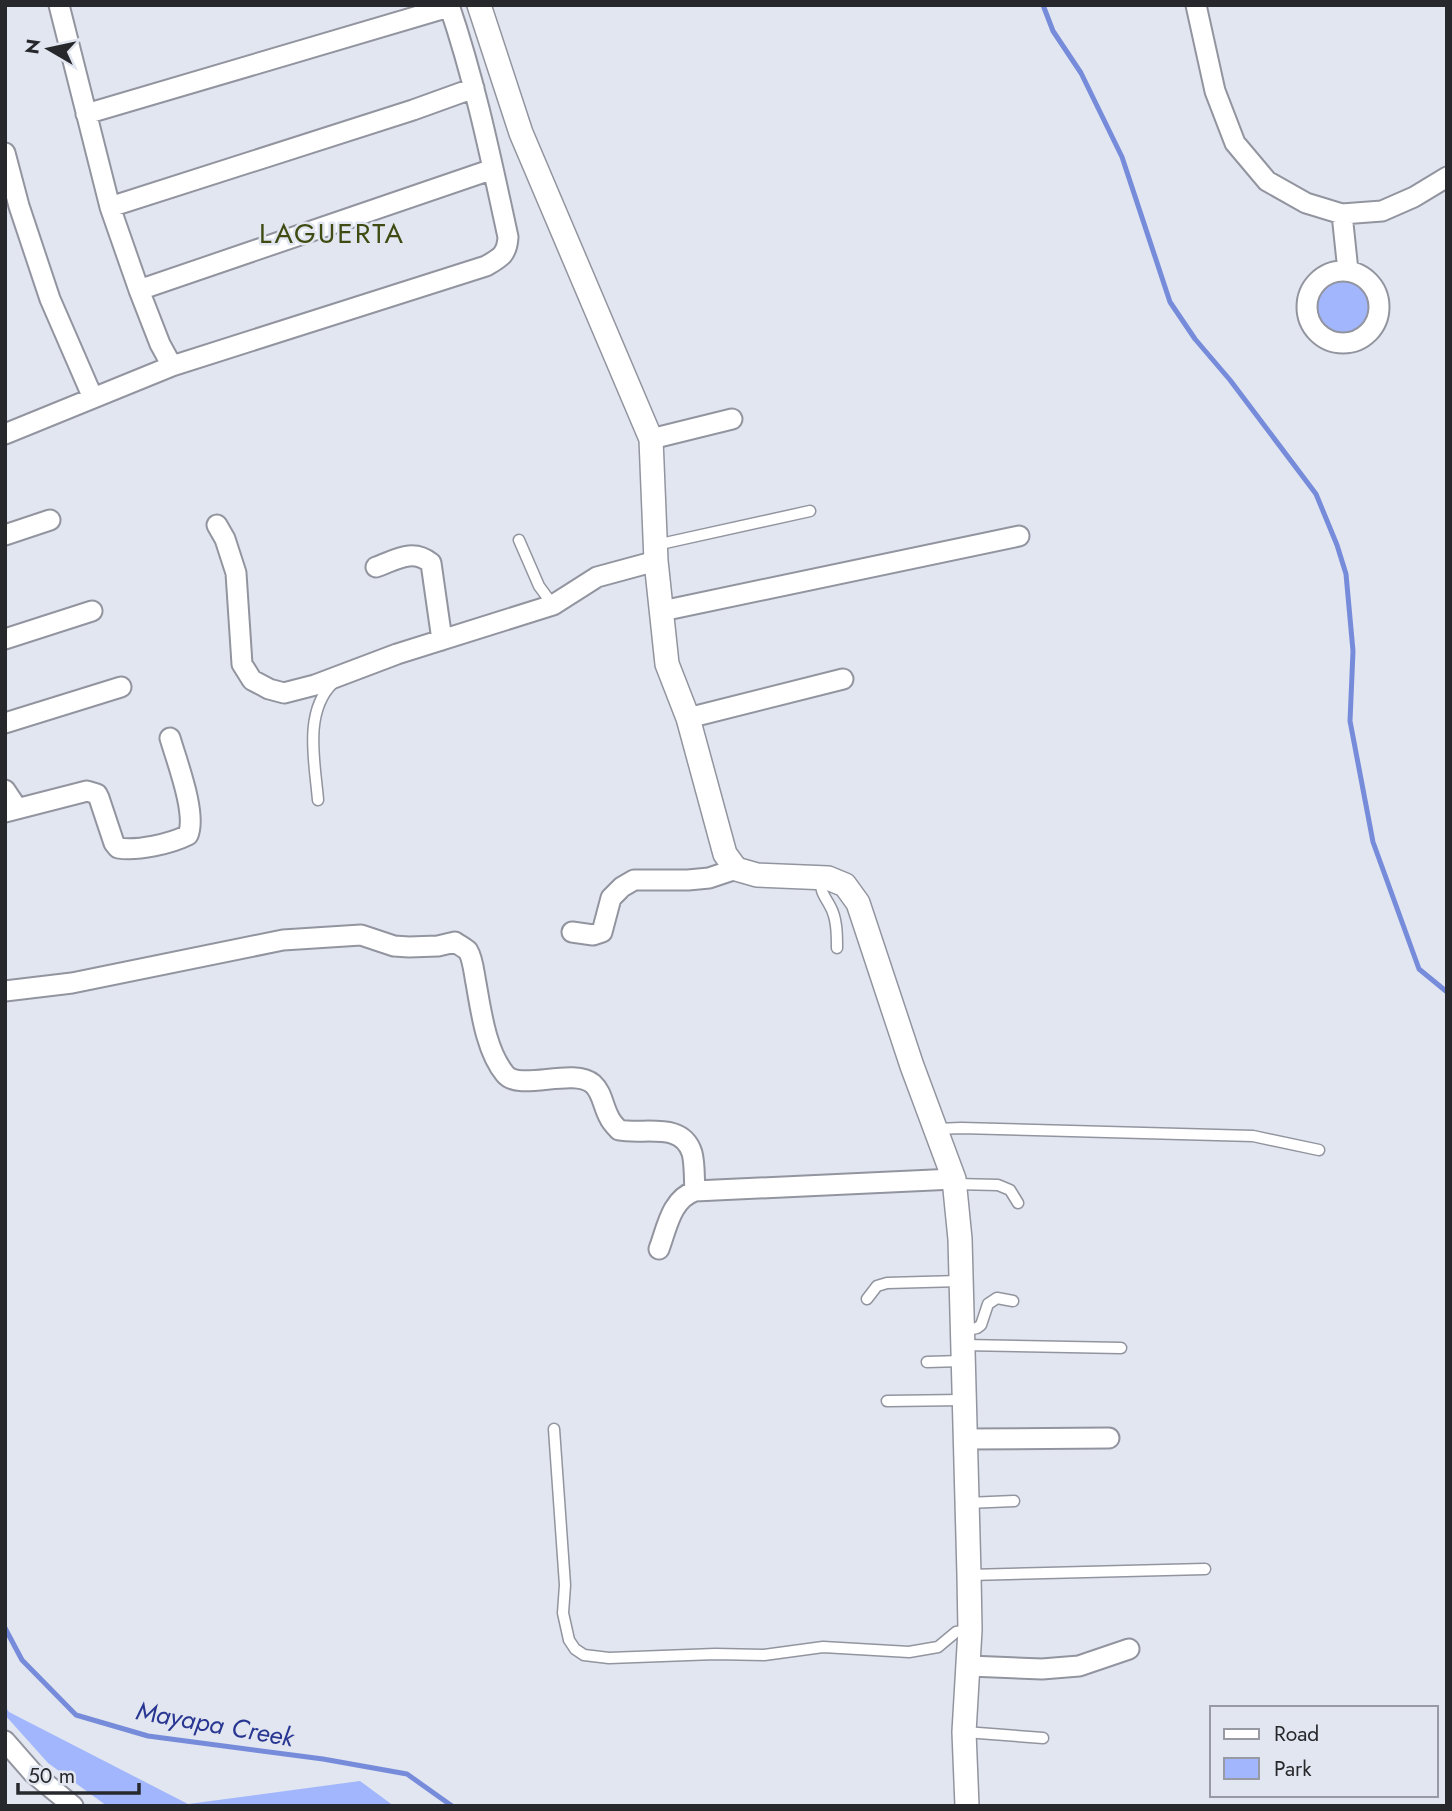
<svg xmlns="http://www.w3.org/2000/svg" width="1452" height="1811" viewBox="0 0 1452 1811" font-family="Jost,sans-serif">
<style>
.green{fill:#a1b6fc}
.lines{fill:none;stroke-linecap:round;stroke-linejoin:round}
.stream{stroke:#768cda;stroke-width:5}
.service-casing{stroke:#92959f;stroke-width:13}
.minor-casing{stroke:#92959f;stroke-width:23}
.tertiary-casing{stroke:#92959f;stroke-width:26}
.service{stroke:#fff;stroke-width:10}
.minor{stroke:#fff;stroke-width:19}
.tertiary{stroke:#fff;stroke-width:23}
.labels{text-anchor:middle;stroke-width:5;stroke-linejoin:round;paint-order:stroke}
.water-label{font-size:26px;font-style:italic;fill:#293792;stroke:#e2e6f0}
.quarter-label{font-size:28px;letter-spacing:2px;fill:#3f4b12;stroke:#e2e6f0}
</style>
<rect width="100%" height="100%" fill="#e2e6f0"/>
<path class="green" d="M1313 307a29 29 0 1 1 58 0a29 29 0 1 1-58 0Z
M 5,1706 L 9,1712 L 188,1804 L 360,1781 L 394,1806 L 107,1806 L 48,1763 L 5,1715 Z"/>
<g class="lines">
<path class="stream" d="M 1043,5 L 1053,31 L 1081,73 L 1122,157 L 1170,302 L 1195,339 L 1230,380 L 1316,494 L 1337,545 L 1346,574 L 1353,651 L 1350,721 L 1373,842 L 1419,969 L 1447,992
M 5,1628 L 22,1660 L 76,1715 L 148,1736 L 323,1759 L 407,1774 L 452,1806"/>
<defs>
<path id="service" d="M 519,540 L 539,586 L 553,605
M 656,545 L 810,511
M 318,800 C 315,763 303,712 333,683
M 820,879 C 821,893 824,895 830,906 C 837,918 837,935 837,948
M 936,1129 L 961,1128 L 1253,1136 L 1319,1150
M 955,1184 L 998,1185 L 1010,1190 L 1018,1203
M 867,1299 L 877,1286 L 887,1283 L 960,1281
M 962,1331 L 977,1328 L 981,1325 L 988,1304 L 997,1298 L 1013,1301
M 963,1345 L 1121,1348
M 927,1362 L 962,1361
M 887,1401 L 963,1400
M 554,1429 L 565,1585 L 563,1613 L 569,1640 L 575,1649 L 584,1655 L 609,1658 L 715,1654 L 764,1655 L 823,1647 L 909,1652 L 938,1647 L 956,1632 L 969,1630
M 967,1503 L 1014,1501
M 969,1575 L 1205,1569
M 965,1732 L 1043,1738"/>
<path id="minor" d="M 59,5 L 110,207 L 139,290 L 160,344 L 172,366
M 1196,5 L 1215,91 L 1235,143 L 1267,181 L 1306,203 L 1342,214 L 1382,211 L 1414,197 L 1447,177
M 86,114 L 449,7
M 5,153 L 19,206 L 50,299 L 93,398
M 110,207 L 413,110 L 474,88
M 1342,214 L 1348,271
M1307 307a36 36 0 1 1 72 0a36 36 0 1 1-72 0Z
M 139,290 L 493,169
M 5,434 L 172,366 L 486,266 C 500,258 507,255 508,237 C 491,159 475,81 449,5
M 651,439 L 732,419
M 217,525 L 225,539 L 236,573 L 242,664 L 252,680 L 269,689 L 284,693 L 315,685 L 397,654 L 553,605 L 597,577 L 656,561
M 5,535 L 50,520
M 376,567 C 396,560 412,548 431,563 L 442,640
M 662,611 L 1019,536
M 5,639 L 92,611
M 688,718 L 843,679
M 5,723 L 121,687
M 5,790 L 17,808
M 5,812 L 87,791 L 97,794 L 99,798 L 114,843 L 118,848 C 138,851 170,844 188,835 C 197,814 177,762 170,738
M 572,932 L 593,935 L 602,932 L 611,898 L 622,887 L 634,880 L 688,880 L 709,878 L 736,869
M 5,991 L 72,983 L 283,940 L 361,935 L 394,946 L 409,947 L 438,946 L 455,942 C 459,945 465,948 468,951 C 473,959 474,973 476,983 C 481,1011 486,1051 505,1074 C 519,1092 573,1067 593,1084 C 602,1092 603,1106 609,1117 C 611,1122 615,1126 619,1130 C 644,1135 682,1121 692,1153 C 695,1164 694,1179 695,1191
M 659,1249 C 667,1228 671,1199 695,1191 L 954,1179
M 965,1439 L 1109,1438
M 969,1666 L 1042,1669 L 1079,1666 L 1129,1649
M 5,1741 L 33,1773 L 73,1806"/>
<path id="tertiary" d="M 479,5 L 521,133 L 651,439 L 656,561 L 667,664 L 688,718 L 725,854 L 736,869 L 757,875 L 828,878 L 845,885 L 858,903 L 912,1066 L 954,1179 L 960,1239 L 969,1575 L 970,1630 L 964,1732 L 967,1806"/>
</defs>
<use href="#service" class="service-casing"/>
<use href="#minor" class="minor-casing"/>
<use href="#tertiary" class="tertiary-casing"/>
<use href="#service" class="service"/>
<use href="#minor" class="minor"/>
<use href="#tertiary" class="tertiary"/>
</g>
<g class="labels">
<g class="water-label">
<text transform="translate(215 1724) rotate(10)" y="9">Mayapa Creek</text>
</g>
<g class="quarter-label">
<text x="332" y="243">LAGUERTA</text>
</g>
</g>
<rect width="1452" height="1811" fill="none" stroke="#27282c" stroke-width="14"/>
<rect x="1210" y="1706" width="228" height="91" fill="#e2e6f0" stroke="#979aa2" stroke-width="2"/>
<rect x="1224" y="1729" width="35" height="10" fill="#ffffff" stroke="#979aa2" stroke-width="2"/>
<text x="1274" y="1741" font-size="21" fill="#27282c">Road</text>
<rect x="1224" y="1758" width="35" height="21" fill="#a1b6fc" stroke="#979aa2" stroke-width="2"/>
<text x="1274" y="1776" font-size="21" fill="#27282c">Park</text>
<g transform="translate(49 49) rotate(279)" stroke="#e2e6f0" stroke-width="5" paint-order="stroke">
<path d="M0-5L12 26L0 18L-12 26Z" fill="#27282c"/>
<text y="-10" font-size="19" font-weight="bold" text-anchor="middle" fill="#27282c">N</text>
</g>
<path d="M18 1783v10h121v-10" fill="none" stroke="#27282c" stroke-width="3.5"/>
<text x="28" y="1783" font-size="21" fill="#27282c" stroke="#e2e6f0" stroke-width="5" paint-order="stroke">50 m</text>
</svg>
